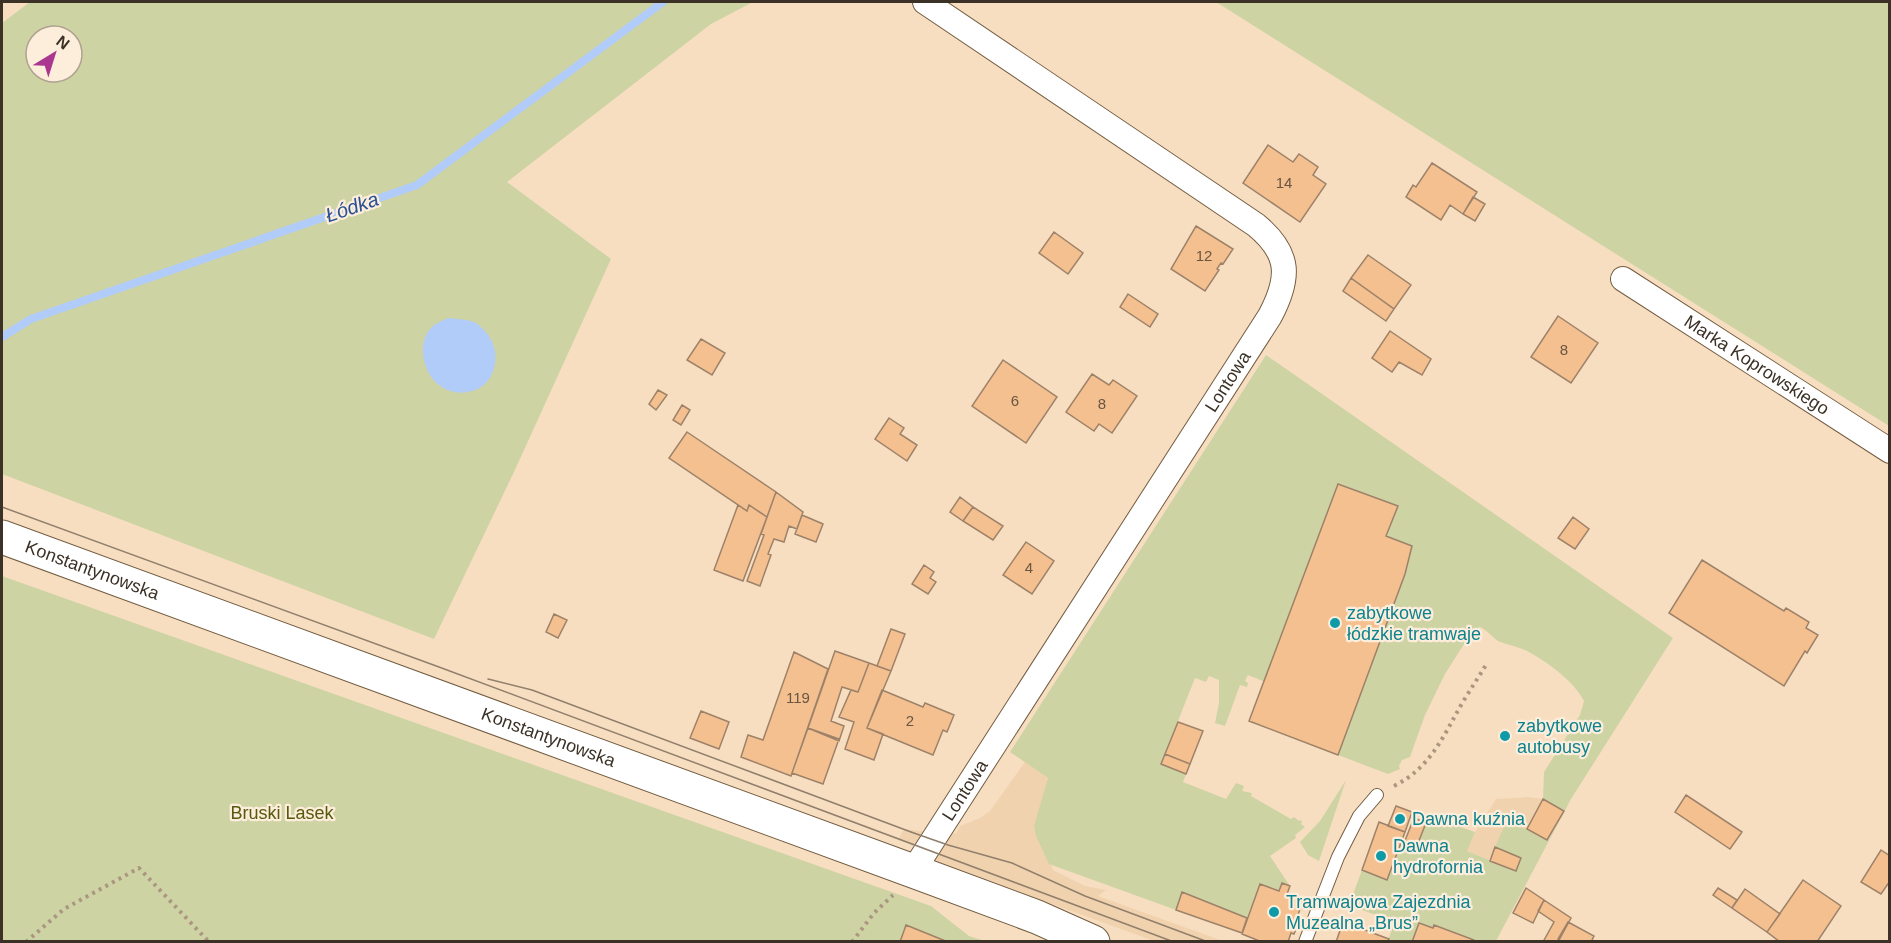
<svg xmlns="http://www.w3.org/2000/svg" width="1891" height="943" viewBox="0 0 1891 943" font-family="Arial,sans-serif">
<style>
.built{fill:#f0d2ae}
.green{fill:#ced3a4;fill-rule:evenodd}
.water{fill:#b1ccf9}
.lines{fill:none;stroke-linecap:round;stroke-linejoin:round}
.stream{stroke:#b1ccf9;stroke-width:8}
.building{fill:#f4c090;stroke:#9d8269;stroke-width:1.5}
.service-casing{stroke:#735d42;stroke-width:14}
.minor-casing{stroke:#735d42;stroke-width:26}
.secondary-casing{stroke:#735d42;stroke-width:35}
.path{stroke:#ab9781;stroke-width:4;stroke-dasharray:3 4.5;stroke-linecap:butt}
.service{stroke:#fff;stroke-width:12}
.minor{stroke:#fff;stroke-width:24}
.secondary{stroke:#fff;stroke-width:33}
.tram{stroke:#907f6c;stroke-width:1.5}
.culture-dot{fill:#0f9aa8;stroke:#fdeddb;stroke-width:2}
.labels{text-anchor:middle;stroke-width:4.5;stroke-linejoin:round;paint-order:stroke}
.number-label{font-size:15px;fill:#695540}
.street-label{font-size:18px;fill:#3b3126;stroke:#fdeddb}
.culture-label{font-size:18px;fill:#0d838f;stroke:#fdeddb;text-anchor:start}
.park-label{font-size:18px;fill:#565a0e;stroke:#fdeddb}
.water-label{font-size:20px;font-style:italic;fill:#2a5193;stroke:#fdeddb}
</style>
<rect width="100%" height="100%" fill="#f8dec0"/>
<path class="built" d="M 1025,762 L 1048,778 L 1035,826 L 1053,870 L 1085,886 L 1106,890 L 1098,896 L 1223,941 L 1154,941 L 922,857 L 926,850 L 898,840 L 904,829 L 928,832 L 940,829 L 956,834 L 960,826 L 980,818 L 990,811 Z
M 1528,797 L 1543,799 L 1564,811 L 1547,840 L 1527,829 L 1521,858 L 1516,871 L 1467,851 L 1475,832 L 1496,799 Z"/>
<path class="green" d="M 30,2 L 753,2 L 711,24 L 507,182 L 611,259 L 514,472 L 434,639 L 2,474 L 2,23 ZM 36,36 L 72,36 L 72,72 L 36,72 Z
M 1216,2 L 1889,2 L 1889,426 Z
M 1266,355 L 1673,638 L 1571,799 L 1496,941 L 1474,941 L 1474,940 L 1434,925 L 1433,928 L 1419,923 L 1412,941 L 1388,941 L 1394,922 L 1349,905 L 1362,870 L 1387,879 L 1401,842 L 1416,847 L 1429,816 L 1475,832 L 1467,851 L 1516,871 L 1521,858 L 1495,847 L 1505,824 L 1527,829 L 1548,840 L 1564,811 L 1543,799 L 1544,772 L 1580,715 L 1584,701 C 1574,681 1545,660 1525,650 C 1516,646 1507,645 1498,641 C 1492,637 1487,630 1480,627 L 1473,630 L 1445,674 L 1425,715 L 1410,757 L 1402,760 L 1399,766 L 1400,769 L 1388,774 L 1338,755 L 1405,573 L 1412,546 L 1386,536 L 1398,506 L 1340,484 L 1338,484 L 1337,486 L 1265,682 L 1248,675 L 1245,681 L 1248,683 L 1247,687 L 1240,685 L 1225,726 L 1215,723 L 1219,703 L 1219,680 L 1209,676 L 1206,682 L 1195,678 L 1161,764 L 1186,774 L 1183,782 L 1226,799 L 1236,783 L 1244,786 L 1242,791 L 1252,793 L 1251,796 L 1291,819 L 1294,817 L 1299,821 L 1301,820 L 1302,822 L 1301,824 L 1305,827 L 1295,835 L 1296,838 L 1270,856 L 1290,886 L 1282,883 L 1279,891 L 1260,884 L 1247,918 L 1183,893 L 1176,910 L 1049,864 L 1036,836 L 1034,826 L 1048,778 L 1010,752 Z
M 2,576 L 931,906 L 969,936 L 985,941 L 2,942 Z
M 1346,780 L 1319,861 L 1308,855 L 1300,842 L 1320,821 Z"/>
<path class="water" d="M 448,318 C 457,319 468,319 476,323 C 494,336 501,356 491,376 C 482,394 455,398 439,385 C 423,373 416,342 432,327 C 435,323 443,321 448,318 Z"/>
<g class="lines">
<path class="stream" d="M 2,337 L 31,319 L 417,185 L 663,2"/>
</g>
<path class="building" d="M 1268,145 L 1293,162 L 1299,154 L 1318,167 L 1313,175 L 1326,184 L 1300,222 L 1243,183 Z
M 1432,163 L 1477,192 L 1463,214 L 1450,205 L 1441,220 L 1406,197 L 1413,185 L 1416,187 Z
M 1473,197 L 1485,204 L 1475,221 L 1463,214 Z
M 1196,226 L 1233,249 L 1223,264 L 1221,263 L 1217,269 L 1219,270 L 1205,291 L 1171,269 Z
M 1054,232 L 1083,253 L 1068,274 L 1039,253 Z
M 1368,255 L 1411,285 L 1394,309 L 1351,278 Z
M 1351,278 L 1394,309 L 1386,321 L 1343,291 Z
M 1128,294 L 1158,314 L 1150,327 L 1120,307 Z
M 1558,316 L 1598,343 L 1571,383 L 1531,357 Z
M 1390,331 L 1431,359 L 1422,375 L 1399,362 L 1392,372 L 1372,358 Z
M 701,339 L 725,353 L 712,375 L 687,360 Z
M 1003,360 L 1057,397 L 1026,443 L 972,406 Z
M 1092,374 L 1109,385 L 1113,380 L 1137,396 L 1112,433 L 1099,424 L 1094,431 L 1066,412 Z
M 658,390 L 667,395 L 656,410 L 649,404 Z
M 682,405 L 690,410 L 681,425 L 673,420 Z
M 889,418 L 904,428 L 900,434 L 917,445 L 907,461 L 875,439 Z
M 687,432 L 776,492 L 767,517 L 749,505 L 747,511 L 669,458 Z
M 1338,484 L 1398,506 L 1386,536 L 1412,546 L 1405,574 L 1338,755 L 1249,721 Z
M 776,492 L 803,512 L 797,529 L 789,526 L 784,542 L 774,539 L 768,554 L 771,555 L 760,586 L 747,581 L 764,535 L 761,534 Z
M 960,497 L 973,507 L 963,521 L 950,512 Z
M 738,505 L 747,511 L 749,505 L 767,517 L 743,581 L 714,570 Z
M 973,507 L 1003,526 L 993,540 L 963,521 Z
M 802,515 L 823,524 L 816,542 L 795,534 Z
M 1573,517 L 1589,529 L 1575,549 L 1558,538 Z
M 1026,542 L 1054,561 L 1032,594 L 1003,575 Z
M 1702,560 L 1784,611 L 1786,608 L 1809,622 L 1806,628 L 1818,635 L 1807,653 L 1805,651 L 1784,686 L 1669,613 Z
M 924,565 L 934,572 L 930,578 L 936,582 L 928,594 L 912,584 Z
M 554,614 L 567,620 L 558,638 L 546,632 Z
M 891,629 L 905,634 L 891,671 L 877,666 Z
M 835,651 L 869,663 L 858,692 L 842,687 L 831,721 L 844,726 L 839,741 L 808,728 Z
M 794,652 L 828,669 L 791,776 L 741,757 L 748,735 L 763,740 Z
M 869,663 L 891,671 L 867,728 L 883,734 L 874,760 L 845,749 L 854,722 L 839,717 L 851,690 L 858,692 Z
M 882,690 L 923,707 L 925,703 L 954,715 L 947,732 L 943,730 L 933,755 L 867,728 Z
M 701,711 L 729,722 L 719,749 L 690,738 Z
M 1178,722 L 1203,731 L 1190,764 L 1165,754 Z
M 808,728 L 839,739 L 823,784 L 792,773 Z
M 1165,754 L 1190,764 L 1186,774 L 1161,764 Z
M 1686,795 L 1742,832 L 1730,849 L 1675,812 Z
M 1543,799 L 1564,811 L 1547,840 L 1527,829 Z
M 1396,806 L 1412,812 L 1405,832 L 1388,826 Z
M 1414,818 L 1426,823 L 1416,848 L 1404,843 Z
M 1379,822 L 1405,832 L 1387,880 L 1362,870 Z
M 1495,847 L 1521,858 L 1516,871 L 1490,861 Z
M 1881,850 L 1890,856 L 1890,881 L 1881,894 L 1861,882 Z
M 1803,880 L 1841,906 L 1817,942 L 1780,942 L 1767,932 Z
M 1282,883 L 1290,886 L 1287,894 L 1303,900 L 1297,918 L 1300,919 L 1294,934 L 1291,933 L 1288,942 L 1262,942 L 1242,934 L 1260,884 L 1279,891 Z
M 1526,888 L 1544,900 L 1533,923 L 1513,913 Z
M 1718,888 L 1737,900 L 1732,908 L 1713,895 Z
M 1745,889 L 1780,914 L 1767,932 L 1732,908 Z
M 1182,892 L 1247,918 L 1242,933 L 1176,910 Z
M 1544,900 L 1571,918 L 1558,942 L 1543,942 L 1554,922 L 1538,911 Z
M 1343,922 L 1389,939 L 1388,942 L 1336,942 Z
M 1568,922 L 1594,936 L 1591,942 L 1562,942 L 1558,939 Z
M 1419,923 L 1433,928 L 1434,925 L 1474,940 L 1474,942 L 1412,942 Z
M 906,925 L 948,942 L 900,942 Z"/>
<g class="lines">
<defs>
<path id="service" d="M 1305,942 L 1338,857 L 1359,816 L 1377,795"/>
<g id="minor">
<path id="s1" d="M 1623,279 L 1890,451"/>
<path id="s2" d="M 913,871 L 1270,316 C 1290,278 1291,254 1256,225 L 925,2"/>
</g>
<g id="secondary">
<path id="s3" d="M 2,537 L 913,871 L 1037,917 L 1093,942"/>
</g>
</defs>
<use href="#service" class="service-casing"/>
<use href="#minor" class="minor-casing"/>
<use href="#secondary" class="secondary-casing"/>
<path class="path" d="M 1394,786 C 1432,767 1444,734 1464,700 C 1472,687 1480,675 1487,663
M 26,942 L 64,909 L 139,868 L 209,942
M 852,942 L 874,913 L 893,895"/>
<use href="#service" class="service"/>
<use href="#minor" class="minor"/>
<use href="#secondary" class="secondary"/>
<path class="tram" d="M 2,507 L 439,667 L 1174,942
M 488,679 L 532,690 L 911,832 L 948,845 L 1012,863 L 1085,896 L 1208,942"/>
</g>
<g class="culture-dot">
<circle cx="1335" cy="623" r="6"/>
<circle cx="1505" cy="736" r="6"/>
<circle cx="1400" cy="819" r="6"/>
<circle cx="1381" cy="856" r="6"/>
<circle cx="1274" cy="912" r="6"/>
</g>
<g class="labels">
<g class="number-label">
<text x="1284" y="188">14</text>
<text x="1204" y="261">12</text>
<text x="1564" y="355">8</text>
<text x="1015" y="406">6</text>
<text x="1102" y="409">8</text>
<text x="1029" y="573">4</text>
<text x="798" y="703">119</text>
<text x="910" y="726">2</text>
</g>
<g class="street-label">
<text dy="6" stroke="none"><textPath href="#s1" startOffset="159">Marka Koprowskiego</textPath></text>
<text dy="6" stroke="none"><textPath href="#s2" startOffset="582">Lontowa</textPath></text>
<text dy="6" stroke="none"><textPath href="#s3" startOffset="96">Konstantynowska</textPath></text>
<text dy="6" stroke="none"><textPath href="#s3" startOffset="582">Konstantynowska</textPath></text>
<text dy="6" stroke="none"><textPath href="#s2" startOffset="96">Lontowa</textPath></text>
</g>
<g class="culture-label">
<text x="1347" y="619">zabytkowe<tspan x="1347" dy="21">łódzkie tramwaje</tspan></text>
<text x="1517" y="732">zabytkowe<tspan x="1517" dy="21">autobusy</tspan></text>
<text x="1412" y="825">Dawna kuźnia</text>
<text x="1393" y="852">Dawna<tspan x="1393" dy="21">hydrofornia</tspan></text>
<text x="1286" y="908">Tramwajowa Zajezdnia<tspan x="1286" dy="21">Muzealna „Brus”</tspan></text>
</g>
<g class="park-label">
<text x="282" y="819">Bruski Lasek</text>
</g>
<g class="water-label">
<text transform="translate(352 207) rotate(-19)" y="7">Łódka</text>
</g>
</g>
<rect width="1891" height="943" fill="none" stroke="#3b3126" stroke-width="6"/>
<g transform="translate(54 54) rotate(38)"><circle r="28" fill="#fdeddb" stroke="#afa293" stroke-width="1.5"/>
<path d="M0-4.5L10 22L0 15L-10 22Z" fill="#aa368f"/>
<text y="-9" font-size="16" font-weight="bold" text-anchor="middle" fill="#3b3126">N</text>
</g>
</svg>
